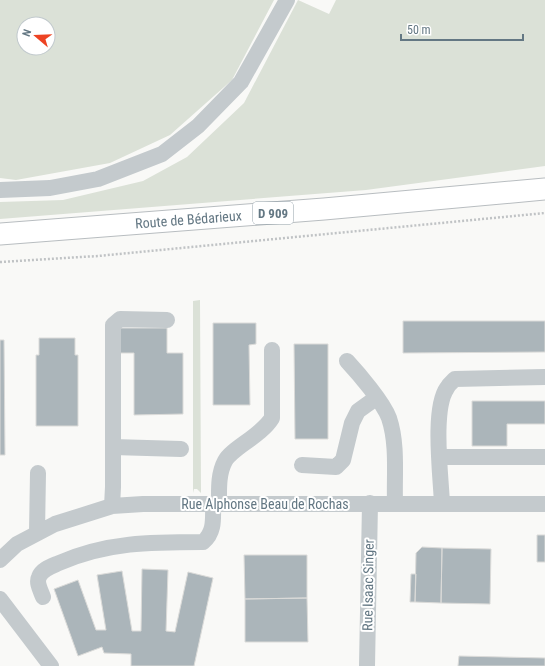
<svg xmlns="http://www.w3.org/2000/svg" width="545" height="666" viewBox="0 0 545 666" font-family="'Roboto Condensed',sans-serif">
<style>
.green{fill:#dbe1d7;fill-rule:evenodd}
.building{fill:#abb5ba;stroke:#dbdbd9}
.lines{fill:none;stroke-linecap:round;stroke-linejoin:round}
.major-casing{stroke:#b8bdc0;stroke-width:23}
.path{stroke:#c0c3c5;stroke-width:2.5;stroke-dasharray:2 2;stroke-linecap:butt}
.minor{stroke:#c4cacd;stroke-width:16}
.major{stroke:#fff;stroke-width:21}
.labels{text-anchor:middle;stroke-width:4;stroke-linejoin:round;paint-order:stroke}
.shield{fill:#fff;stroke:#92a0a8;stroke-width:1}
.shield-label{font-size:13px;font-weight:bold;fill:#637783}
.street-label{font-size:14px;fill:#637783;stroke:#fff}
</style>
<rect width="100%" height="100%" fill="#f9f9f7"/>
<path class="green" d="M 0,0 L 274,0 L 232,80 L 170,135 L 110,163 L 16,180 L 0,178 ZM 24,24 L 48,24 L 48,48 L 24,48 Z
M 298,0 L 329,14 L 336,0 L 545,0 L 545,166 L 366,190 L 0,219 L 0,202 L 63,200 L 143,181 L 187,157 L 244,103 Z
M 200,300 L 201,493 L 197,489 L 194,489 L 193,493 L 193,301 Z"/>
<path class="building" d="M 403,321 L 545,321 L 545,352 L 403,353 Z
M 213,323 L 256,323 L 256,344 L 249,345 L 250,405 L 213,405 Z
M 117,328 L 167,328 L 167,353 L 183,353 L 183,414 L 134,415 L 134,353 L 118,353 Z
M 39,338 L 75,338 L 75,355 L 78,355 L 78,426 L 36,426 L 36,355 L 39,355 Z
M 0,340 L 4,340 L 5,455 L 0,455 Z
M 294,344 L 328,344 L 328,439 L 295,439 Z
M 472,401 L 545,401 L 545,424 L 507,424 L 507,446 L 472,446 Z
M 537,535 L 545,535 L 545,562 L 537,562 Z
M 422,547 L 442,548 L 441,603 L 415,602 L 416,553 Z
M 442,548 L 491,549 L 490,604 L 441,603 Z
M 244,555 L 307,555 L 307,598 L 245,599 Z
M 142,569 L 168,570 L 166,631 L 175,632 L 188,572 L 213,578 L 194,666 L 131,666 L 131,654 L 104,653 L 102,647 L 78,656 L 54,589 L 78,580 L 96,630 L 106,630 L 97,575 L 122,571 L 132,631 L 141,631 Z
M 411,574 L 416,574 L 415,602 L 410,602 Z
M 307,598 L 308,642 L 245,642 L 245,599 Z
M 459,656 L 545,658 L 545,666 L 458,666 Z"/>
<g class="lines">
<defs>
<g id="major">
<path id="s1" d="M 0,234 L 324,209 L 545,189"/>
</g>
</defs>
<use href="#major" class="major-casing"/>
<path class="path" d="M 0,262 L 98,256 L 545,213"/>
<path class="minor" d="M 0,190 L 50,188 L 98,179 L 162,154 L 198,126 L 241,82 L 287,0
M 347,361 C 359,374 383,402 389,418 C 398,445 394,476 395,504
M 113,447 L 181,449
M 440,457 L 545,457
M 302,465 L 336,467 L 343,460 L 352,423 L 358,411 L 376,398
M 219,504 C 219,490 218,474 225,461 C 232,448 261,436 272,418 L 272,350
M 442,504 C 441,477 432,409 447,388 C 449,384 452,382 455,379 L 545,377
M 112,506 L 113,487 L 113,325 L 120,319 L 167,320
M 37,533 L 38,473
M 0,560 L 17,544 L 55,524 L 112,506 L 143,504 L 545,504
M 43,597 C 41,591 36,583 39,577 C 42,569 52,566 59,563 C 107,542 151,542 203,542 C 215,532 213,518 213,504
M 0,599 L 51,666
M 367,666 L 370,503"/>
<use href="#major" class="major"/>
</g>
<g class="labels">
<rect class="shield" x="253" y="202" width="40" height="22" rx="3"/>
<g class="shield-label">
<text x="273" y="218">D 909</text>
</g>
<g class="street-label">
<text dy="5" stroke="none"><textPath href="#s1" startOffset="189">Route de Bédarieux</textPath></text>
<text x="265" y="509">Rue Alphonse Beau de Rochas</text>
<text transform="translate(368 585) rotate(-89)" y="5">Rue Isaac Singer</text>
</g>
</g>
<g transform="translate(36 36) rotate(289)"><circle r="19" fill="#ffffff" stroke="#c1c9cd"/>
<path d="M0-3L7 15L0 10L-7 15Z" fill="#ed4323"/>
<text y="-6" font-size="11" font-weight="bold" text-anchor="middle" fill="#637783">N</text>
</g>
<path d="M401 34v6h122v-6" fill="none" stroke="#637783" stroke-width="2"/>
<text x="407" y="34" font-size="12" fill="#637783" stroke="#ffffff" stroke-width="3" paint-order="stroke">50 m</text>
</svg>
